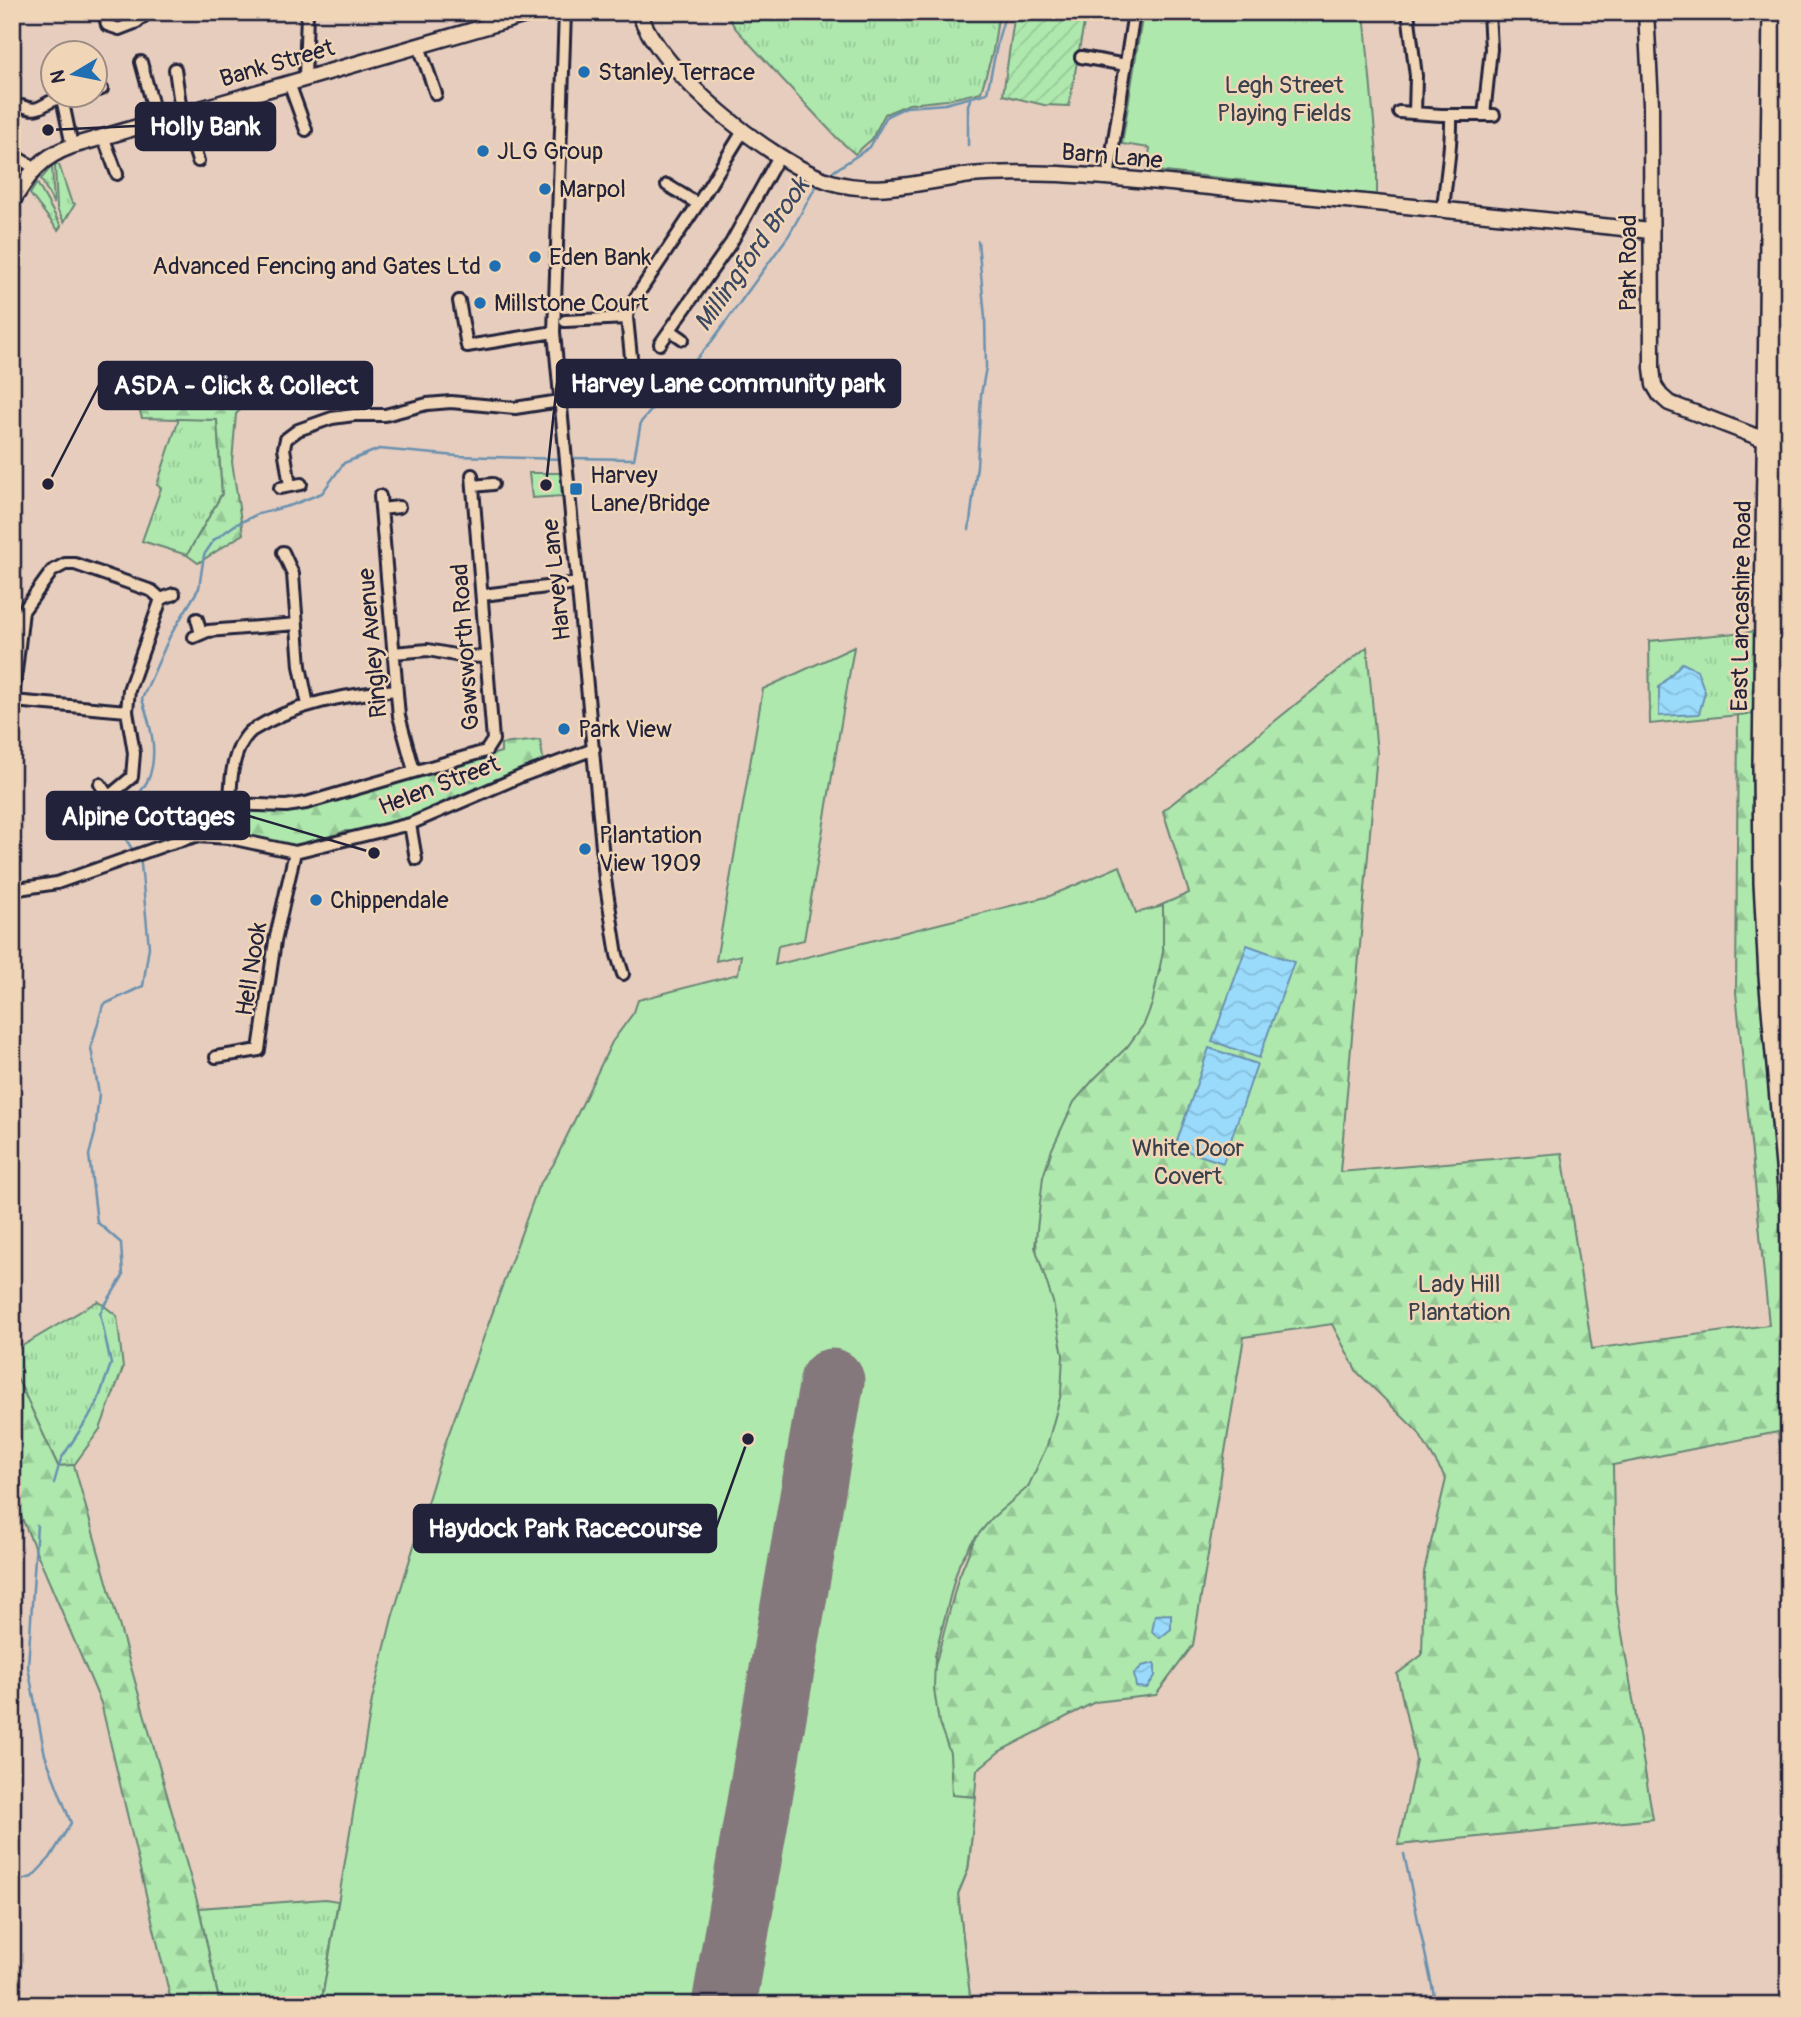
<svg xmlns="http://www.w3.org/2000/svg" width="1801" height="2017" viewBox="0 0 1801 2017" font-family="Pangolin,sans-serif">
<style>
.grass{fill:url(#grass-tufts);stroke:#688574;stroke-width:2}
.forest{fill:url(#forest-firs);stroke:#688574;stroke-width:2}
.park{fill:#aee8ad;stroke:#688574;stroke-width:2}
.garden{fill:url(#garden-furrows);stroke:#688574;stroke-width:2}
.water{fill:url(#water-waves);stroke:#6a91af;stroke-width:2}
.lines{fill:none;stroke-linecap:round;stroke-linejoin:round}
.stream{stroke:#6a91af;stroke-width:2.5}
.runway{stroke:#84787c;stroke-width:65}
.street-casing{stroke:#22223b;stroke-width:16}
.secondary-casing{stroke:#22223b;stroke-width:19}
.highway-casing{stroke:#22223b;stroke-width:24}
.street{stroke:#f0d5b7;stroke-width:10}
.secondary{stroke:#f0d5b7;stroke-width:14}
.highway{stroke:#f0d5b7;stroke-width:19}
.poi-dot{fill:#1f6fb2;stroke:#f0d5b7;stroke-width:2.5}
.labels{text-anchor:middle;stroke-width:5;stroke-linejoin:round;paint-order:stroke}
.street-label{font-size:24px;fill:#22223b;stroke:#f0d5b7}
.poi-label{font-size:24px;fill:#22223b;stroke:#f0d5b7;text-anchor:start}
.park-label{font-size:24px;fill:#37404c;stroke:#f0d5b7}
.water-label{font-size:26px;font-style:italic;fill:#3a4762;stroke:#f0d5b7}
.leader{fill:none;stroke:#22223b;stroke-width:2.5}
.callout-dot{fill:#22223b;stroke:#f0d5b7;stroke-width:2.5}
.callout{fill:#22223b;stroke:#22223b;stroke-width:2.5}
.callout-label{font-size:26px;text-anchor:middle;font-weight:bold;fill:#fff}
</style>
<defs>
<pattern id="grass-tufts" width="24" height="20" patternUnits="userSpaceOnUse" patternTransform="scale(1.75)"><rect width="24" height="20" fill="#aee8ad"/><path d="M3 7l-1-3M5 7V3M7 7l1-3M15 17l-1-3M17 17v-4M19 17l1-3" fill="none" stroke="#95c796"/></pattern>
<pattern id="forest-firs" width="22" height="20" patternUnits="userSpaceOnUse" patternTransform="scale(1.75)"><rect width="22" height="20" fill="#aee8ad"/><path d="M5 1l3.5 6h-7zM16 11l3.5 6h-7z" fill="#95c796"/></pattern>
<pattern id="garden-furrows" width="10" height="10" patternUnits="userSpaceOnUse" patternTransform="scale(1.75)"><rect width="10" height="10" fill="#aee8ad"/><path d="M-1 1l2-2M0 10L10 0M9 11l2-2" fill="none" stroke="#95c796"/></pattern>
<pattern id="water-waves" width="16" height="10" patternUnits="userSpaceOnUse" patternTransform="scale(1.75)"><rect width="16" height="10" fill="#9adbfc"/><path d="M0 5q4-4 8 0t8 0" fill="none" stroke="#84bcd9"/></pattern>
</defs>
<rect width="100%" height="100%" fill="#e6cdbe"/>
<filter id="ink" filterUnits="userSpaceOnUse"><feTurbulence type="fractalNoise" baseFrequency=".0143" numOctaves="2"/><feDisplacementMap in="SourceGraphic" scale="14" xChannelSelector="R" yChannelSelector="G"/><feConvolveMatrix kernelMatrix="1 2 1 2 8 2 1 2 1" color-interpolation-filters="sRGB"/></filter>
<g filter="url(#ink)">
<path class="grass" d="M 725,12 L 999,12 L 993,51 L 981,92 L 947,100 L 909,104 L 885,114 L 872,139 L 855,154 L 837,138 L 736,29 Z
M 55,165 L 59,165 L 71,201 L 75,204 L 64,222 L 57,209 Z
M 52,166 L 54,204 L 41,179 Z
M 37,183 L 61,226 L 58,230 L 30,194 Z
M 179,418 L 217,420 L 222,494 L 187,555 L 142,541 L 161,488 L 157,485 Z
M 1758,631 L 1758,713 L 1650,724 L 1649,641 Z
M 98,1301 L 117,1316 L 123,1368 L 100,1429 L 74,1465 L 58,1466 L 12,1367 L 12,1352 Z
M 325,1899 L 338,1901 L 321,2005 L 220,2005 L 199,1908 Z"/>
<path class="forest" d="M 294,364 L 292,381 L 253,397 L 236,414 L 232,462 L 243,534 L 198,563 L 187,555 L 222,494 L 217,420 L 142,418 L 138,405 L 221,371 Z
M 1367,647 L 1377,753 L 1340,1172 L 1562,1153 L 1592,1349 L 1769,1325 L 1736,992 L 1738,715 L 1758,713 L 1761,990 L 1789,1271 L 1789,1514 L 1778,1432 L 1613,1465 L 1615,1592 L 1653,1819 L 1398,1845 L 1416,1760 L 1397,1674 L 1422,1655 L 1424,1572 L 1446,1479 L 1418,1432 L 1357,1372 L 1332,1324 L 1244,1337 L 1193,1645 L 1156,1695 L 1095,1702 L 1000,1751 L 977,1770 L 970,1856 L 968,1870 L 958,1894 L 971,2005 L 845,2005 L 958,1579 L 1039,1382 L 1034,1124 L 1135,1010 L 1160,971 L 1157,907 L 1189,893 L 1163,811 Z
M 540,740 L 543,758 L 541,762 L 409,822 L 364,832 L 344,831 L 329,839 L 318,838 C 294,856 269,843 242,835 L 240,832 L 242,813 L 247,811 L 291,810 L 309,808 L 501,752 L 501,744 Z
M 12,1367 L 58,1466 L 74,1465 L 199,1908 L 220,2005 L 172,2005 L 101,1703 L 12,1495 Z"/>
<path class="park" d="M 1143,12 L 1364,12 L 1377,155 L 1377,195 L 1147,170 L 1150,148 L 1122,144 Z
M 529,473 L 561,473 L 563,496 L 532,498 Z
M 854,647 L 804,940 L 778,946 L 775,965 L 1050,896 L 1120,866 L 1136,913 L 1163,906 L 1163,952 L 1152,1004 L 1144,1024 L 1127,1047 L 1094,1079 L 1074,1102 L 1052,1149 L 1043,1177 L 1035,1247 L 1053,1302 L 1063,1355 L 1061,1394 L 1047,1446 L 1028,1487 L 992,1518 L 972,1542 L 960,1562 L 955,1577 L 935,1656 L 934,1689 L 939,1723 L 950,1753 L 952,1795 L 976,1797 L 968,1870 L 958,1894 L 971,2005 L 321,2005 L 372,1700 L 392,1618 L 445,1444 L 538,1187 L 553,1165 L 612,1042 L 634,1012 L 638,1000 L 738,974 L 741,955 L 716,961 L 763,689 Z"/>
<path class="garden" d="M 1015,12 L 1086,12 L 1069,106 L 1044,105 L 1003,95 Z"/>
<path class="water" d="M 1682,663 L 1697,670 L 1705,692 L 1699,714 L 1659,716 L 1659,687 Z
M 1247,945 L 1294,962 L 1259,1058 L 1212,1041 Z
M 1209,1048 L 1257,1064 L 1223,1163 L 1175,1147 Z
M 1171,1614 L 1171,1629 L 1160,1638 L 1152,1632 L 1155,1615 Z
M 1155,1663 L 1155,1676 L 1147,1688 L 1136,1687 L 1134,1674 L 1142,1666 Z"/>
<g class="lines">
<path class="stream" d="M 968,145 L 968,105 L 970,100
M 828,175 L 870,147 L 887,116 L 906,107 L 945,104 L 987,93 L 999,36 L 1006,12
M 569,458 L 634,459 L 641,422 L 712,341 L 789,235 L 815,188 L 821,182
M 969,530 L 977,466 L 981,395 L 986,367 L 985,318 L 978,241
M 135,854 L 121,831 L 119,820 C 128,807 145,790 150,775 C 158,749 150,724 142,699 L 170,636 L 199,588 L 204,555 L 214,540 L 235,525 L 258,514 L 292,505 L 322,493 L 344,463 L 379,449 L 457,456 L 563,459
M 54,1483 L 61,1459 L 96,1406 L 111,1364 L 100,1313 L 123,1276 L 121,1243 L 97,1222 L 89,1155 L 95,1133 L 99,1094 L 91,1048 L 103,1005 L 143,986 L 149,947 L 141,864 L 138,860
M 1404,1854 L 1436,2005
M 12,1883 L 32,1877 L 50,1858 L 71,1823 L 45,1755 L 28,1667 L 37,1525"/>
<path class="runway" d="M 724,2005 L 832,1381"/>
<defs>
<path id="street" d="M 104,12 L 107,25 L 119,29 L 137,22 L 148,12
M 565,12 L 554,332 L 605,879 L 617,955 L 623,974
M 1408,12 L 1416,76 L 1415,113
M 419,46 L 436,94
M 1081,57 L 1126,65
M 141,62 L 157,121
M 175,69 L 180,104 L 198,161
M 305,78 L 307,12
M 289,83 L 306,130
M 94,91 L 102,89
M 62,98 L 72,146
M 22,106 C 39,113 41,105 54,100 C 64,96 74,97 84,94
M 1399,112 L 1441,115 L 1494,115
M 1484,115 L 1491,49 L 1489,12
M 103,136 L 117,174
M 12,155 L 36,168
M 1108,178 L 1134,12
M 667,185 L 698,204
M 1443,209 C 1446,177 1452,147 1451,115
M 459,301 L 467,346 L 554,332
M 565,321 L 627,318
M 670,330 L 683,339
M 660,344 L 731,243 L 779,156
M 631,389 L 632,367 L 627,318 L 628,309 L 698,204 L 743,131
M 290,486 L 284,448 L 286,439 L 298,430 L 332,418 L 354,415 L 385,415 L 427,404 L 451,402 L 515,408 L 560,401
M 473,486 L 493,484
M 280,488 L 301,484
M 380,496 L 399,716 L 414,771
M 381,509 L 399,507
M 283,552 L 293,574 L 300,666 L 308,705
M 483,595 L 578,583
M 197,619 L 201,634
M 194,637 L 208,631 L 297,624
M 393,653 L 428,650 L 460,656 L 486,657
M 13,701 L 127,711
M 12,706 L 23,611 L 52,571 L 65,564 L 75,564 L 152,591 L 161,599
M 100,784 L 108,796
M 102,802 L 132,777 L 134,753 L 127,711 L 129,690 L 161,599 L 174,594
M 231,804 L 286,806 L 306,803 L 486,751 L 493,740 L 472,475
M 410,824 L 416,859
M 230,838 C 231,805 225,755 251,731 C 295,703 345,695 396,690
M 12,890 L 57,883 L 168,844 L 196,836 L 230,838 L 295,852 L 410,824 L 524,775 L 594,749
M 216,1057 L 259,1050 L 275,941 L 295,852"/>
<path id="secondary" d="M 639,12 C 659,72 772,163 831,182 C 877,196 925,181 971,175 C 1000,172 1030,173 1059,174 C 1122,177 1185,185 1249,191 C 1383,203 1517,217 1650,231
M 1646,12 L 1651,104 L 1652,368 L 1654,385 L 1660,395 L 1669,403 L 1768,441
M 12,202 C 30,173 39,158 72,146 L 536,12"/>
<path id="highway" d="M 1773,12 L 1763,765 L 1764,883 L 1769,976 L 1789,1200
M 1788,12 L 1784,455 L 1777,760 L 1779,881 L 1789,1036"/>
</defs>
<use href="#street" class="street-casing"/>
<use href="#secondary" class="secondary-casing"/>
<use href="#highway" class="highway-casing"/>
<use href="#street" class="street"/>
<use href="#secondary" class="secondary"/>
<use href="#highway" class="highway"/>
</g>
</g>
<g class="poi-dot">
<circle cx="584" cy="72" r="7"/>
<circle cx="483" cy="151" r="7"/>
<circle cx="545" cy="189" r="7"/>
<circle cx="535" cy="257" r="7"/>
<circle cx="495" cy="266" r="7"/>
<circle cx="480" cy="303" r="7"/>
<rect x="569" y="482" width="14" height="14" rx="3.5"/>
<circle cx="564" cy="729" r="7"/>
<circle cx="585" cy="849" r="7"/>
<circle cx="316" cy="900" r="7"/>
</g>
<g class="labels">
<g class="street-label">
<text transform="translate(277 63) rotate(-16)" y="8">Bank Street</text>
<text transform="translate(1112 156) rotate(5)" y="8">Barn Lane</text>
<text transform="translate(1628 263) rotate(-90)" y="8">Park Road</text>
<text transform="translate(556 580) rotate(-96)" y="8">Harvey Lane</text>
<text transform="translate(1741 606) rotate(-89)" y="8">East Lancashire Road</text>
<text transform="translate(372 643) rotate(-95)" y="8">Ringley Avenue</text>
<text transform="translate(465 647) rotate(-94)" y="8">Gawsworth Road</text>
<text transform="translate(439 785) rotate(-21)" y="8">Helen Street</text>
<text transform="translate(251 969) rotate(-81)" y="8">Hell Nook</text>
</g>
<g class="poi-label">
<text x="598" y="80">Stanley Terrace</text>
<text x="497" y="159">JLG Group</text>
<text x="559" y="197">Marpol</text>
<text x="549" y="265">Eden Bank</text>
<text x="481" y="274" text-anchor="end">Advanced Fencing and Gates Ltd</text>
<text x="494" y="311">Millstone Court</text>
<text x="590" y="483">Harvey<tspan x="590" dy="28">Lane/Bridge</tspan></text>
<text x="578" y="737">Park View</text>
<text x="599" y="843">Plantation<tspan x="599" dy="28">View 1909</tspan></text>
<text x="330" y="908">Chippendale</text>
</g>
<g class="park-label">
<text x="1284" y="93">Legh Street<tspan x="1284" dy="28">Playing Fields</tspan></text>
<text x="1188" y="1156">White Door<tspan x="1188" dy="28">Covert</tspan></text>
<text x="1459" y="1292">Lady Hill<tspan x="1459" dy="28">Plantation</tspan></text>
</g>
<g class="water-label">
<text transform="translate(751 254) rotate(-55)" y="9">Millingford Brook</text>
</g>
</g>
<path class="leader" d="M48 130L136 126M546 485L557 383M48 484L99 385M374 853L249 816M748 1439L716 1528"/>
<g class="callout-dot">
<circle cx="48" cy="130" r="7"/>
<circle cx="546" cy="485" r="7"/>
<circle cx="48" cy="484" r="7"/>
<circle cx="374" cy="853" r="7"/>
<circle cx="748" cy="1439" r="7"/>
</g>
<g class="callout">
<rect x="136" y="103" width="139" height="47" rx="7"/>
<rect x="557" y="360" width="343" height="47" rx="7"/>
<rect x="99" y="362" width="273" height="47" rx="7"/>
<rect x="47" y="792" width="202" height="47" rx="7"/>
<rect x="414" y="1505" width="302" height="47" rx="7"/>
</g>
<g class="callout-label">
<text x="205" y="135">Holly Bank</text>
<text x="728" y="392">Harvey Lane community park</text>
<text x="236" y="394">ASDA - Click &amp; Collect</text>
<text x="148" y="825">Alpine Cottages</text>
<text x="565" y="1537">Haydock Park Racecourse</text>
</g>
<rect width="1801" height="2017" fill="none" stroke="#f0d5b7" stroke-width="42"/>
<rect x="21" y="21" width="1759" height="1975" fill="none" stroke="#22223b" stroke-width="2.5" filter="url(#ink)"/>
<g transform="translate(74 74) rotate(260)"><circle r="33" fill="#f0d5b7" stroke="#9e8d85" stroke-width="2"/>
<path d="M0-5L12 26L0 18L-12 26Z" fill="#1f6fb2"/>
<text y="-10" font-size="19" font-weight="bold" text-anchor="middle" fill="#22223b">N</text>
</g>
</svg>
